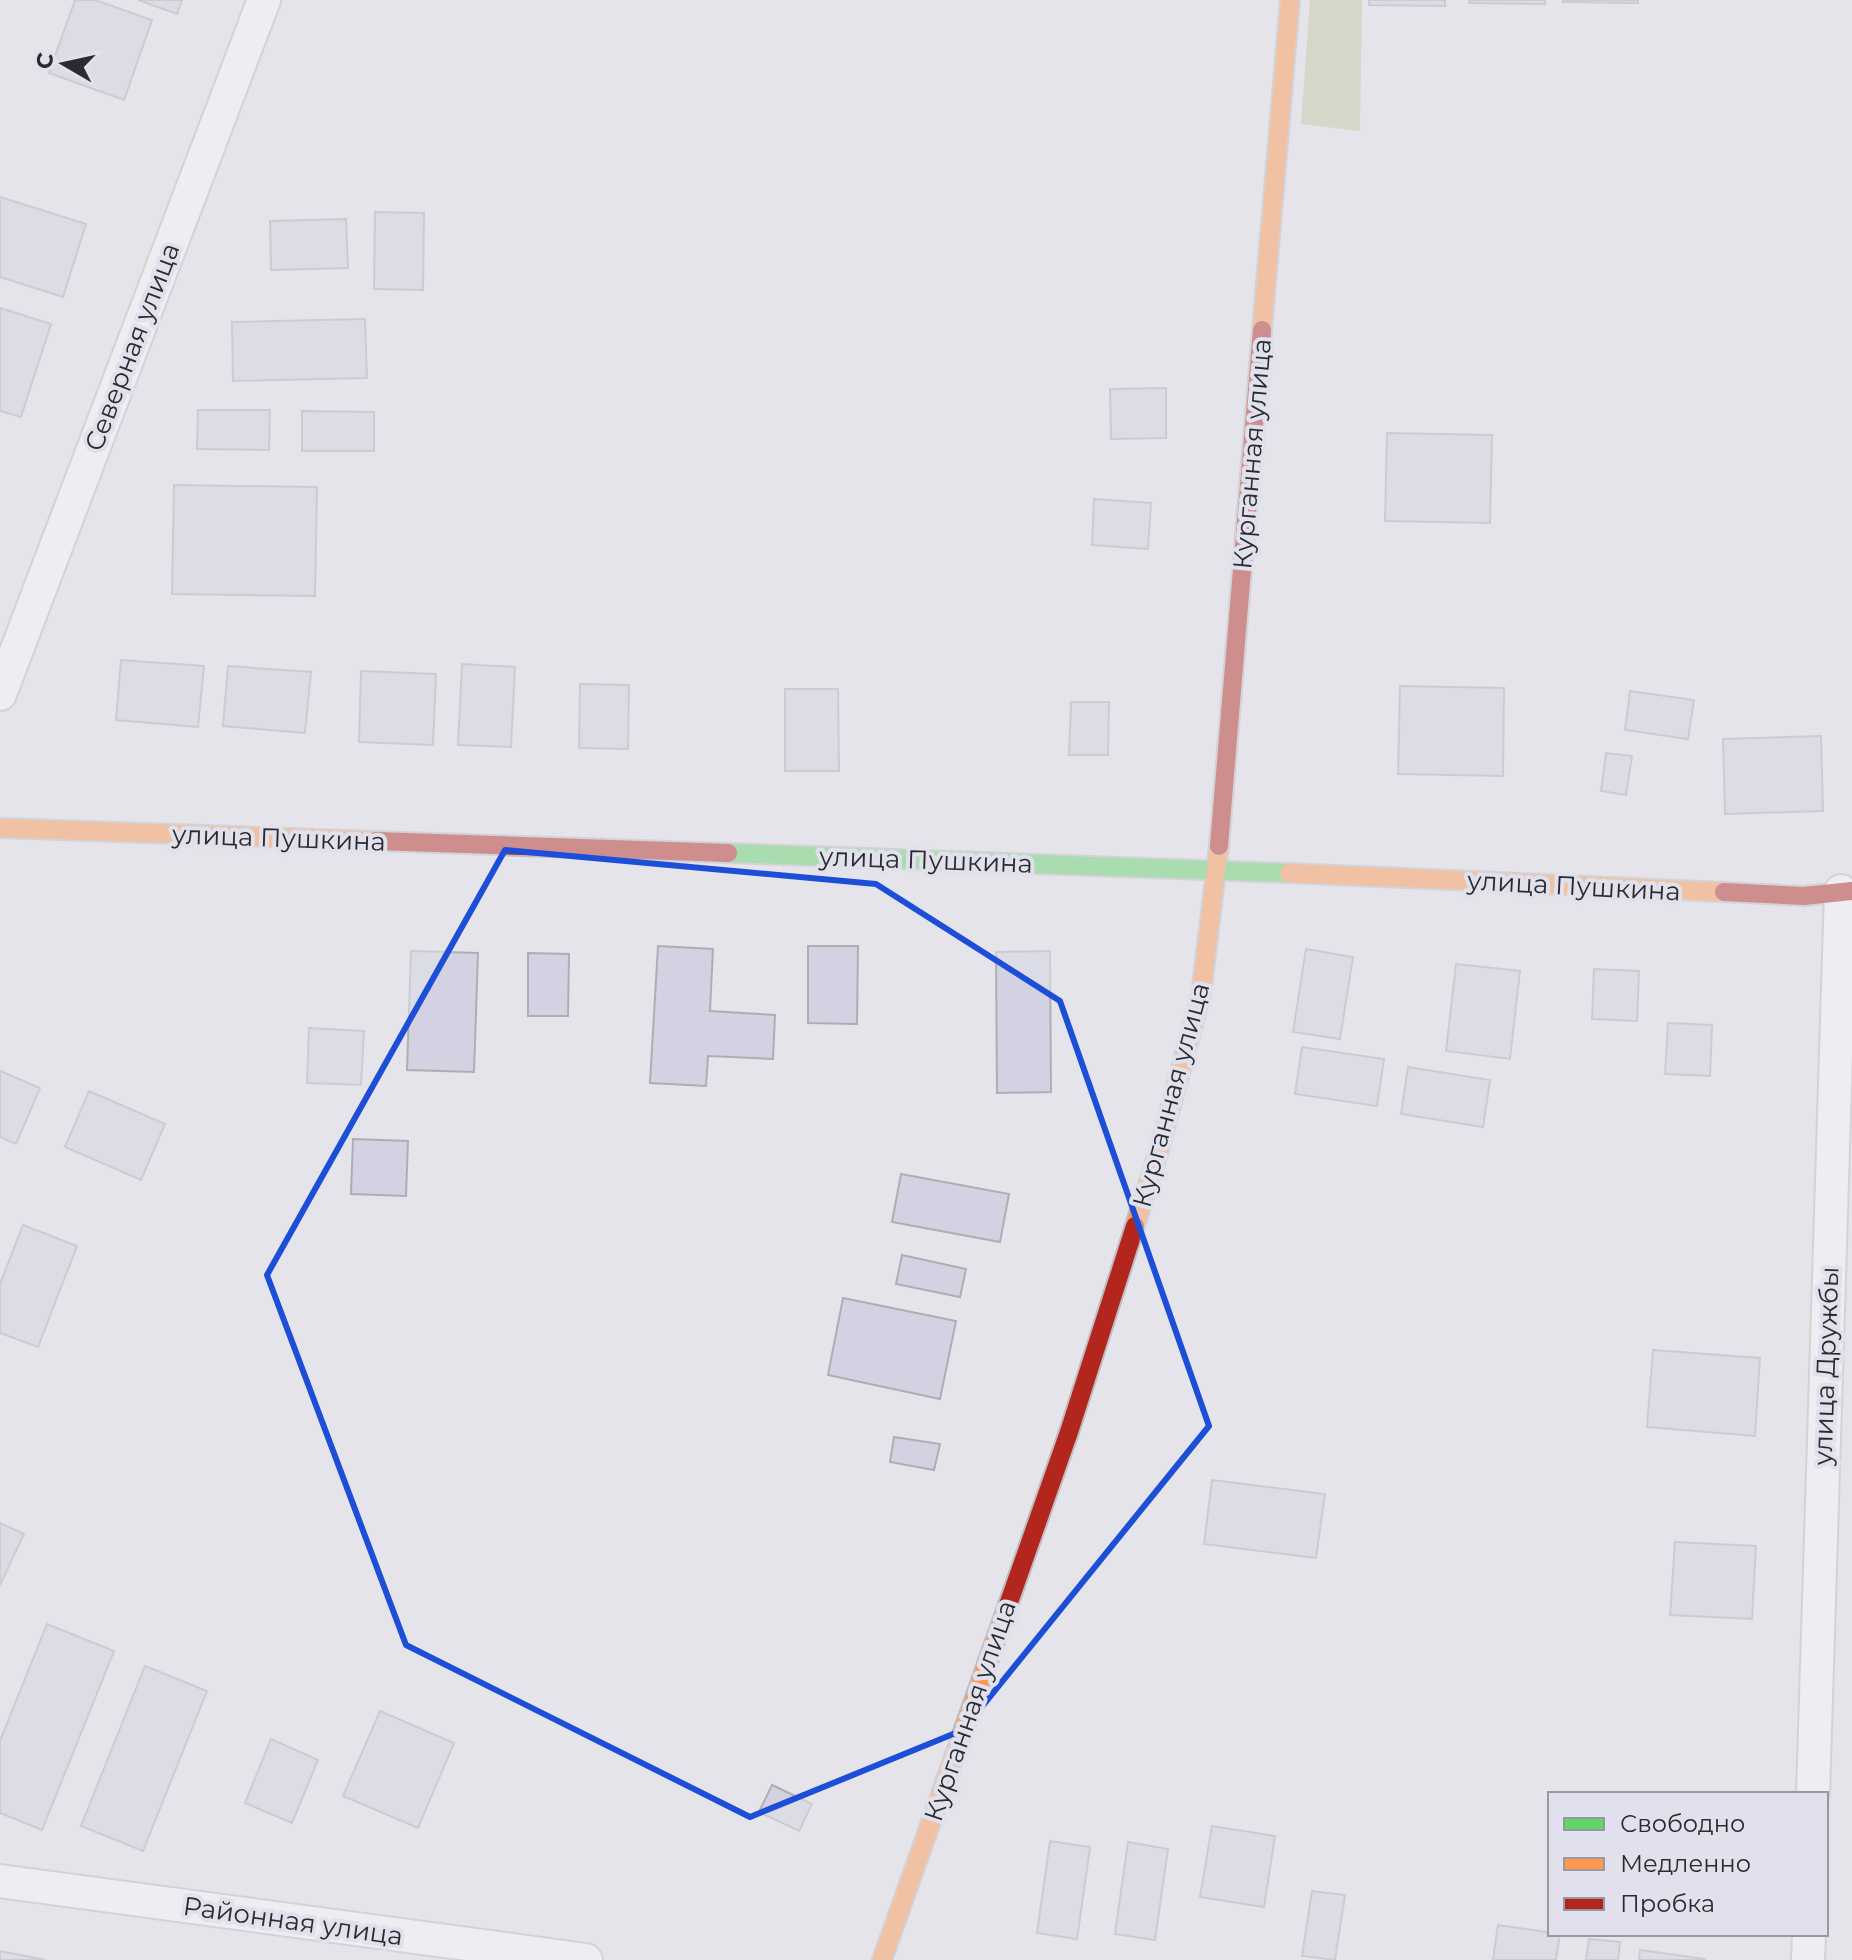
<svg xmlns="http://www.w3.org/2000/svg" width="1852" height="1960" viewBox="0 0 1852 1960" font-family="Montserrat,sans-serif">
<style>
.forest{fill:#c4c79f}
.building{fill:#d3d2e3;stroke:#aeaeb2;stroke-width:2}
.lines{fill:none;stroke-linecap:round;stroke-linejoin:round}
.street-casing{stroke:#bebec2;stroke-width:36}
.fast-casing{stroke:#bebec2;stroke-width:22}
.slow-casing{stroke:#bebec2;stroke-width:22}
.jam-casing{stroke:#bebec2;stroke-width:22}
.street{stroke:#fbfbfc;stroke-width:32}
.fast{stroke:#63d668;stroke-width:18}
.slow{stroke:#ff974d;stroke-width:18}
.jam{stroke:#b3261e;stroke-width:18}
.marked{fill:none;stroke:#1d4ed8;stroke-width:6;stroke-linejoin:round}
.labels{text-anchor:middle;stroke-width:8;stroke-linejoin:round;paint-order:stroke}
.street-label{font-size:26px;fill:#2b2b2f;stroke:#e1e1ed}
</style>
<rect width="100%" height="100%" fill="#e4e4ea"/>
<path class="forest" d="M 1310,0 L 1362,0 L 1360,131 L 1301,124 Z"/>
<path class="building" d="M 75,0 L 95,0 L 152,20 L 124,100 L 49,73 Z
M 138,0 L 182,0 L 177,14 Z
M 1369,0 L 1445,0 L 1445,6 L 1369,5 Z
M 1470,0 L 1545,0 L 1545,4 L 1469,3 Z
M 1563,0 L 1638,0 L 1638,3 L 1563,2 Z
M 0,197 L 86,224 L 63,297 L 0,277 Z
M 375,212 L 424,213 L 423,290 L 374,289 Z
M 346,219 L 348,268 L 271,270 L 270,221 Z
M 0,308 L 51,324 L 21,417 L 0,411 Z
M 365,319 L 367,378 L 233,381 L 232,322 Z
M 1166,388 L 1166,438 L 1111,439 L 1110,389 Z
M 198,410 L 270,410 L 269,450 L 197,449 Z
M 302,411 L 374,412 L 374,451 L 302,451 Z
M 1387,433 L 1492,435 L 1490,523 L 1385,521 Z
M 174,485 L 317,487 L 315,596 L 172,594 Z
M 1094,499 L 1151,503 L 1148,549 L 1092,545 Z
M 121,660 L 204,666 L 198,727 L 116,720 Z
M 462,664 L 515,667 L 511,747 L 458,745 Z
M 228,666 L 311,672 L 305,733 L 223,726 Z
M 361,671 L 436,674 L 433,745 L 359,742 Z
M 580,684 L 629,685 L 628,749 L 579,748 Z
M 1400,686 L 1504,688 L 1503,776 L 1398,774 Z
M 785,689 L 838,689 L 839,771 L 785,771 Z
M 1630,691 L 1694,700 L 1688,739 L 1625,730 Z
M 1071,702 L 1109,702 L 1108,755 L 1069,755 Z
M 1821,736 L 1823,811 L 1725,814 L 1723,739 Z
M 1606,753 L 1632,756 L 1626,795 L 1601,791 Z
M 658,946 L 713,949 L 710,1011 L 775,1015 L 773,1059 L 708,1056 L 706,1086 L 650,1083 Z
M 808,946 L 858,946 L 857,1024 L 808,1023 Z
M 1306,949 L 1353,957 L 1340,1039 L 1293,1032 Z
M 411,951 L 478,953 L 474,1072 L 407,1070 Z
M 1050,951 L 1051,1092 L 997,1093 L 996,952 Z
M 528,953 L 569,954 L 568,1016 L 528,1016 Z
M 1456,964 L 1520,971 L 1510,1059 L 1446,1051 Z
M 1594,969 L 1639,971 L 1637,1021 L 1592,1019 Z
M 1668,1023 L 1712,1025 L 1710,1076 L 1665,1074 Z
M 309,1028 L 364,1031 L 361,1085 L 307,1083 Z
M 1302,1047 L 1384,1059 L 1377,1106 L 1295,1094 Z
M 1408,1067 L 1490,1080 L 1483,1127 L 1401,1114 Z
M 0,1071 L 40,1088 L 16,1144 L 0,1137 Z
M 89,1091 L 165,1124 L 141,1180 L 65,1147 Z
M 353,1139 L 408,1141 L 406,1196 L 351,1194 Z
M 901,1174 L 1009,1194 L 1000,1242 L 892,1222 Z
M 23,1225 L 77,1246 L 38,1347 L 0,1333 L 0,1284 Z
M 902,1255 L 966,1269 L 960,1297 L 896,1284 Z
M 843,1298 L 956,1321 L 940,1399 L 828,1375 Z
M 1653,1350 L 1760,1358 L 1755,1436 L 1647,1427 Z
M 894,1437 L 940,1444 L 934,1470 L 890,1462 Z
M 1212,1480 L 1325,1494 L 1316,1558 L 1204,1544 Z
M 0,1523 L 24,1534 L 0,1585 Z
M 1675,1542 L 1756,1546 L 1752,1619 L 1670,1615 Z
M 47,1624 L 114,1651 L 42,1830 L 0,1813 L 0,1741 Z
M 145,1666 L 207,1691 L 143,1851 L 81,1826 Z
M 380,1711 L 454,1743 L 418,1828 L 343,1796 Z
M 271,1739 L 318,1760 L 292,1823 L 245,1803 Z
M 772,1785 L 812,1804 L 799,1831 L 759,1812 Z
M 1212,1826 L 1275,1836 L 1264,1907 L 1200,1897 Z
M 1050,1841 L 1090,1847 L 1077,1939 L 1037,1933 Z
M 1128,1842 L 1168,1849 L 1155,1940 L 1115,1934 Z
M 1312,1891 L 1345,1895 L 1335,1960 L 1302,1956 Z
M 1498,1925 L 1560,1934 L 1556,1960 L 1493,1960 Z
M 1589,1939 L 1620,1942 L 1618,1960 L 1586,1960 Z
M 1640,1950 L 1705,1959 L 1705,1960 L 1639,1960 Z
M 0,1951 L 46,1960 L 0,1960 Z"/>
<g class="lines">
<defs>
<path id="street" d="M 0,694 L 264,0
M 1813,1794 L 1841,891
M 0,1881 L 586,1960
M 1808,1960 L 1809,1934"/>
<path id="fast" d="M 728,853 L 1289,873"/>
<path id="slow" d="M 1262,330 L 1290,0
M 0,828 L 376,841
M 1289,873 L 1724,892
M 1135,1226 L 1159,1150 L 1201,994 L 1219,846
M 882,1960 L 1008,1605"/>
<path id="jam" d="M 376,841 L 728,853
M 1219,846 L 1262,330
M 1724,892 L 1804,896 L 1852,891
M 1008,1605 L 1069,1432 L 1135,1226"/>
</defs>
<use href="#street" class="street-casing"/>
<use href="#fast" class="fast-casing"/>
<use href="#slow" class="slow-casing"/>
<use href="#jam" class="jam-casing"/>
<use href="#street" class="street"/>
<use href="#fast" class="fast"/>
<use href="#slow" class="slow"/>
<use href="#jam" class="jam"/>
</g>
<path d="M0 0H1852V1960H0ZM 505,850 L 876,884 L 1060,1001 L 1209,1426 L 963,1730 L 750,1817 L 406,1645 L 267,1275 Z" fill="#e4e4ea" fill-opacity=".55" fill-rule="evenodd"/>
<path class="marked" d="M 505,850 L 876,884 L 1060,1001 L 1209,1426 L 963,1730 L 750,1817 L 406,1645 L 267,1275 Z"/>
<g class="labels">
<g class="street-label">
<text transform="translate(132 347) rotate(-69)" y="9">Северная улица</text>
<text transform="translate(1252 454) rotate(-85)" y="9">Курганная улица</text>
<text transform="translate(279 838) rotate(2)" y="9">улица Пушкина</text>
<text transform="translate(926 860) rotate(2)" y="9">улица Пушкина</text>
<text transform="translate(1574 886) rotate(3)" y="9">улица Пушкина</text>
<text transform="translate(1171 1095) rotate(-75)" y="9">Курганная улица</text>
<text transform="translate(1826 1366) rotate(-88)" y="9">улица Дружбы</text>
<text transform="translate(970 1711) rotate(-71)" y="9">Курганная улица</text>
<text transform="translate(293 1921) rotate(8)" y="9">Районная улица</text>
</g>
</g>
<rect x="1548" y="1792" width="280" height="144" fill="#e1e1ed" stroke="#9898a1" stroke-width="2"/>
<rect x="1564" y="1818" width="40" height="12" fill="#63d668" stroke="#9898a1" stroke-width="2"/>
<text x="1620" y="1832" font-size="24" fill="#2b2b2f">Свободно</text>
<rect x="1564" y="1858" width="40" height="12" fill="#ff974d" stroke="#9898a1" stroke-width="2"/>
<text x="1620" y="1872" font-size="24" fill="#2b2b2f">Медленно</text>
<rect x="1564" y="1898" width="40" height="12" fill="#b3261e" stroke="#9898a1" stroke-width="2"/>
<text x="1620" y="1912" font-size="24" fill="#2b2b2f">Пробка</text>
<g transform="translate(64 64) rotate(279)" stroke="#e1e1ed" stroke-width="6" paint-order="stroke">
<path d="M0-6L14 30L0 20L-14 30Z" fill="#2b2b2f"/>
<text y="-12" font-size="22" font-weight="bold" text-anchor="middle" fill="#2b2b2f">С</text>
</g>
</svg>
